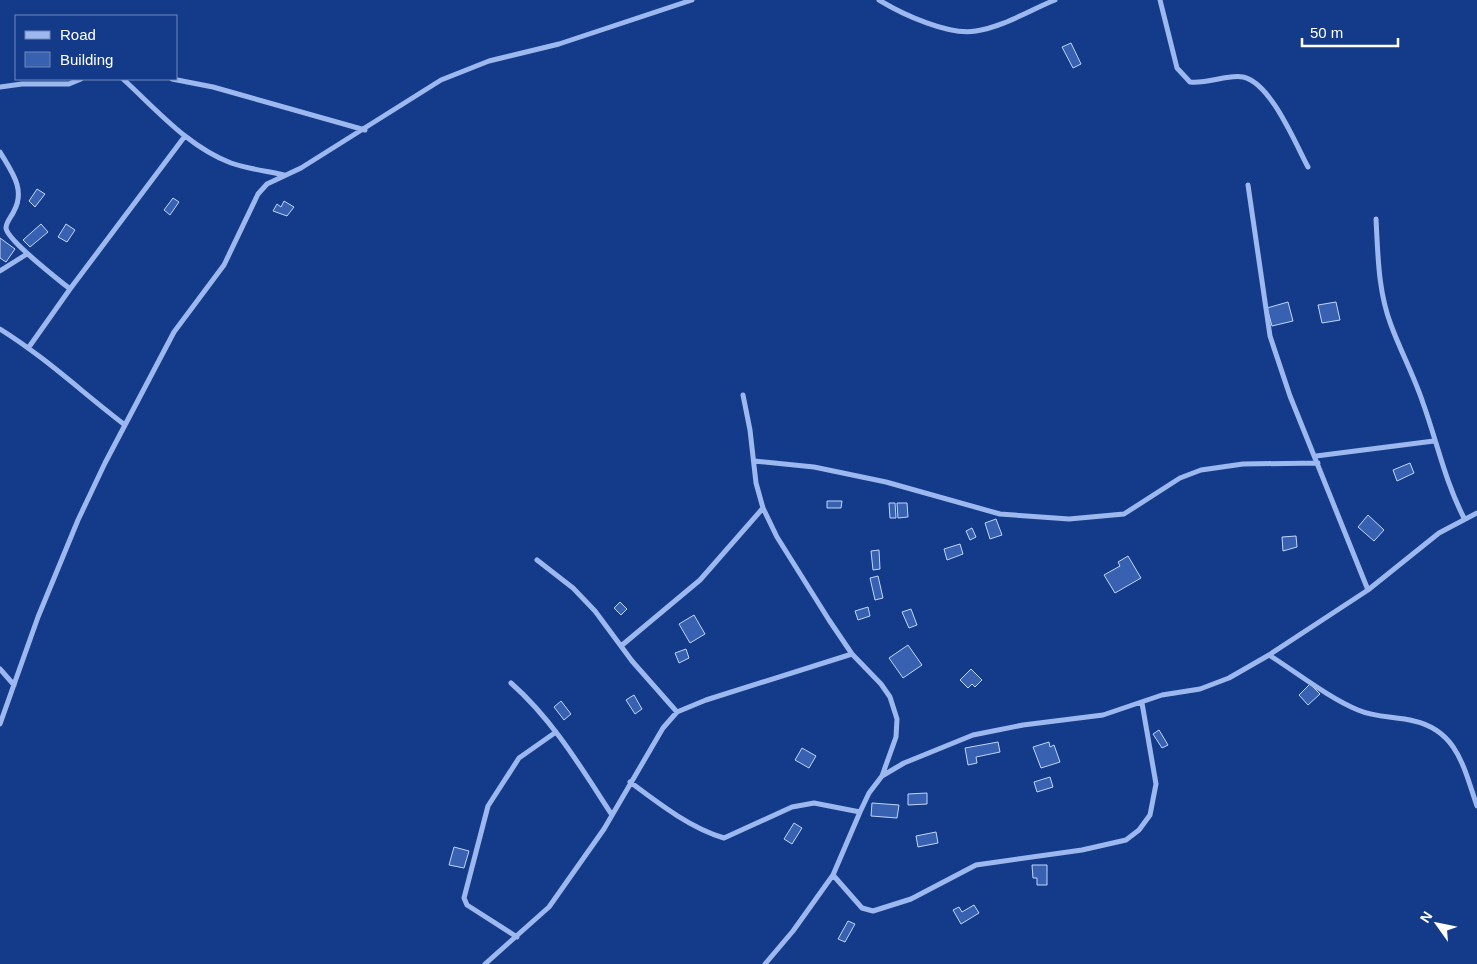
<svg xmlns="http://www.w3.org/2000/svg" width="1477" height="964" viewBox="0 0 1477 964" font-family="Arial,sans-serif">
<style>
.building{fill:#3861b2;stroke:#c2d6fb}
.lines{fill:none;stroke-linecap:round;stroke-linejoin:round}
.minor{stroke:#9cb8ef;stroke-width:5}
</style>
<rect width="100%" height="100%" fill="#143b8a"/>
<path class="building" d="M 1071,43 L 1081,64 L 1073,68 L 1062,47 Z
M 37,189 L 45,194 L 35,207 L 29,201 Z
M 173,198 L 179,202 L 170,215 L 164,210 Z
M 284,201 L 294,207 L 287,216 L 273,211 L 277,204 L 281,207 Z
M 41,224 L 48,232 L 30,247 L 23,240 Z
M 66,224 L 75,230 L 67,242 L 58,237 Z
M 0,238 L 15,249 L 6,262 L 0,258 Z
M 1288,302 L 1293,321 L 1272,326 L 1267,308 Z
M 1336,302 L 1340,320 L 1322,323 L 1318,305 Z
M 1410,463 L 1414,473 L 1397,481 L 1393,470 Z
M 827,501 L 842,501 L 841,508 L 827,508 Z
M 889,503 L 895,503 L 896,518 L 890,518 Z
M 897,503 L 907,503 L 908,517 L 898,518 Z
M 1368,515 L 1384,530 L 1374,541 L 1358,527 Z
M 996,519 L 1002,535 L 990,539 L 985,523 Z
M 972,528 L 976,537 L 970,540 L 966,531 Z
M 1296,536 L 1297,547 L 1283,551 L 1282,537 Z
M 960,544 L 963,554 L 947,560 L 944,549 Z
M 879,550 L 880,569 L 873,570 L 871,551 Z
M 1128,556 L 1141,578 L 1115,593 L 1104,575 L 1120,566 L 1118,562 Z
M 878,576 L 883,598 L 875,600 L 870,578 Z
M 620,602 L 627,609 L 621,615 L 614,608 Z
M 868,607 L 870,616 L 858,620 L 855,611 Z
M 911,609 L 917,625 L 909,628 L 902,612 Z
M 694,615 L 705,634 L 690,643 L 679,624 Z
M 908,645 L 922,665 L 903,678 L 889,658 Z
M 686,649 L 689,658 L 679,663 L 675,653 Z
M 971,669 L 982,680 L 975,687 L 972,684 L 968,688 L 960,680 Z
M 1310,684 L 1320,694 L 1308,705 L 1299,695 Z
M 634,695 L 642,709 L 635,714 L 626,700 Z
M 561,701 L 571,714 L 564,720 L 554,707 Z
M 1159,730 L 1168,745 L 1162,748 L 1153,734 Z
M 998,742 L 1000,752 L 976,757 L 977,763 L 968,765 L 965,748 Z
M 1049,742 L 1050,747 L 1054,745 L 1060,762 L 1041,768 L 1033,747 Z
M 802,748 L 816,756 L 809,768 L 795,760 Z
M 1050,777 L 1053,787 L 1037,792 L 1034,782 Z
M 927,793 L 927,804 L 908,805 L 908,794 Z
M 872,803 L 899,805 L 897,818 L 871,816 Z
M 794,823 L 802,828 L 792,844 L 784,839 Z
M 936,832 L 938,843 L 918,847 L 916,836 Z
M 454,847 L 469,851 L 464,868 L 449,865 Z
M 1032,865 L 1047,865 L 1047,885 L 1037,885 L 1037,878 L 1033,878 Z
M 974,905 L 979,913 L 961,924 L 953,910 L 959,907 L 962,912 Z
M 848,921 L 855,924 L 845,942 L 838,939 Z"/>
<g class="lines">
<path class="minor" d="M 879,0 C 902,14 949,36 976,31 C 1003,27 1030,10 1055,0
M 1160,0 L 1177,68 L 1190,82 C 1208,84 1228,74 1243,77 C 1271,83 1295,143 1308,167
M 123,79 C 156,109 188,147 231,163 C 248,169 267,171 284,175
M 172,79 L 213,87 L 365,130
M 0,87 L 22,84 L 69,84 L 81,79
M 0,152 C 11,171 26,189 14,211 C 12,216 6,222 6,228 C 7,240 59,280 70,289
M 1248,185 L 1270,336 L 1290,396 L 1368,590
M 1376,219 C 1378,255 1378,291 1391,325 C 1401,352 1414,376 1423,403 C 1437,442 1445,481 1464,518
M 0,271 L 27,254
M 0,329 C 45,357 83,393 125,425
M 29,347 L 70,289 L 185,136
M 743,395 L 750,430 L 756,483 L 763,508 L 777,537 L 829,620 L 852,654 L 881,684 L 890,697 L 897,719 L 896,737 L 882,776
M 1316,456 L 1434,441
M 754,461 L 814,467 L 886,482 L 1000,514 L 1069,519 L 1124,514 L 1180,478 L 1201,470 L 1243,464 L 1318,463
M 537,560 L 573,588 L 595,611 L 632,661 L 677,712
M 621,646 L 700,580 L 763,508
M 1269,655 C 1296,672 1329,698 1358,710 C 1376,718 1396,716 1414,721 C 1458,731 1464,769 1477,806
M 0,669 L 14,685
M 511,683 C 553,720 582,769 612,815
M 0,724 L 38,617 L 78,520 L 105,463 L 174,332 L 224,265 L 258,194 L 267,184 L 301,168 L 441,80 L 489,61 L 559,44 L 692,0
M 630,782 C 658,803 690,828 724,838 L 792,807 L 814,803 L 860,812
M 833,875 L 862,908 L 873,911 L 911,899 L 976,865 L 1082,850 L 1126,840 L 1139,830 L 1150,815 L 1156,784 L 1142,703
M 517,937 L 467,905 L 464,898 L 488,806 L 519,758 L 556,732
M 485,964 L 549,907 L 604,829 L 663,728 L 677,712 L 706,700 L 852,654
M 765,964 L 793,931 L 833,875 L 860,812 L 869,793 L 882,776 L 904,763 L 973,735 L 1023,725 L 1103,715 L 1162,695 L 1200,689 L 1229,678 L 1269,655 L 1368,590 L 1439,533 L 1477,513"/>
</g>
<rect x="15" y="15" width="162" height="65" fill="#143b8a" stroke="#7289b9"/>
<rect x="25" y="31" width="25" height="8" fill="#9cb8ef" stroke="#7289b9"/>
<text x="60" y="40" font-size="15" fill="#ffffff">Road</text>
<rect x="25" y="52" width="25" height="15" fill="#3861b2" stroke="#7289b9"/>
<text x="60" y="65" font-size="15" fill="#ffffff">Building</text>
<g transform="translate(1437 924) rotate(303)" stroke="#143b8a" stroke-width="4" paint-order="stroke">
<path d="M0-4L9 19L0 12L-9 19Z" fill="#ffffff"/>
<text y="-8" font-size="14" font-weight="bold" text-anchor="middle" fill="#ffffff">N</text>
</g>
<path d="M1302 38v8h96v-8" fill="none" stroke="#ffffff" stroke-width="2.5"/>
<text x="1310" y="38" font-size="15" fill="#ffffff" stroke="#143b8a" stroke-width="4" paint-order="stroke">50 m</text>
</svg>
